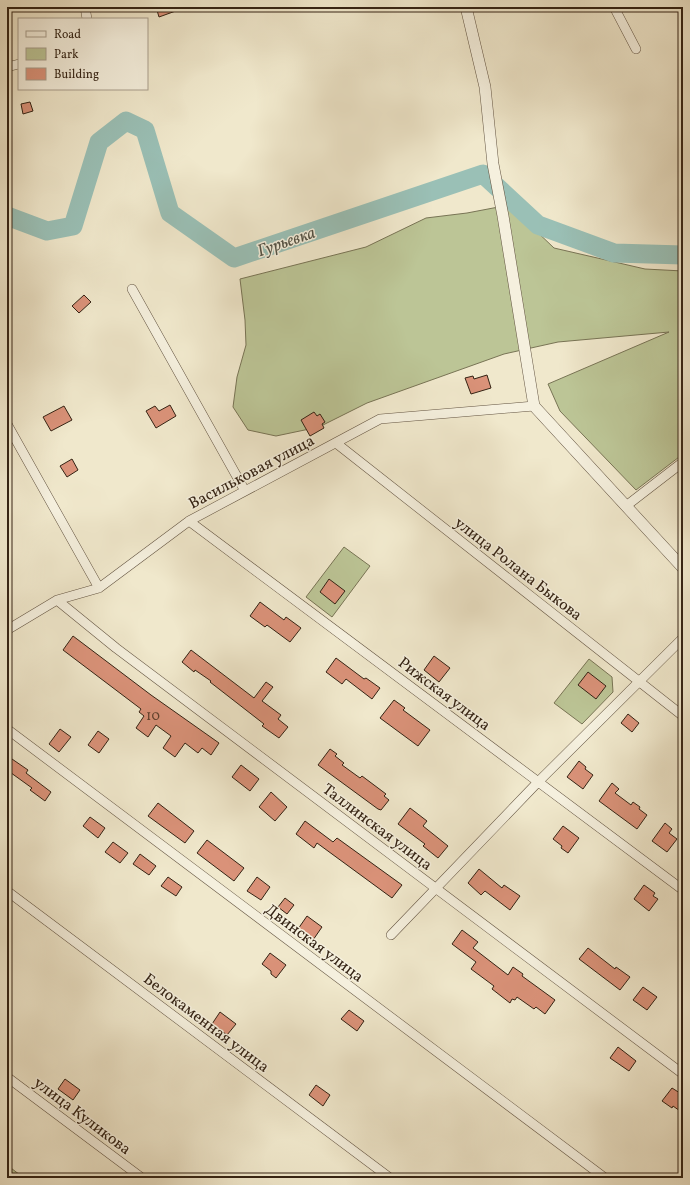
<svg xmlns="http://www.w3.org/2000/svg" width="690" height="1185" viewBox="0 0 690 1185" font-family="Vollkorn,serif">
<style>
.green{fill:#bcc596;stroke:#787455}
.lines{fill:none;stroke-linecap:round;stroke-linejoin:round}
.river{stroke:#9ac0b6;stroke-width:19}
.building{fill:#da9279;stroke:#342314}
.minor-casing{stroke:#635442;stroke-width:10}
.tertiary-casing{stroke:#635442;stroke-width:12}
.minor{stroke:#f5f0de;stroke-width:9}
.tertiary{stroke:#f5f0de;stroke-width:11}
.labels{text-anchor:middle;stroke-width:3;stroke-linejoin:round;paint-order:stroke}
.number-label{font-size:14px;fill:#5e3f2d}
.street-label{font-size:16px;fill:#342314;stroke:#f5f0de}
.water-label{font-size:17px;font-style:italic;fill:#535245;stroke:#f5f0de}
</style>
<rect width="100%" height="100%" fill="#f0e8cc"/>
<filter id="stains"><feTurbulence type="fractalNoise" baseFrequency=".005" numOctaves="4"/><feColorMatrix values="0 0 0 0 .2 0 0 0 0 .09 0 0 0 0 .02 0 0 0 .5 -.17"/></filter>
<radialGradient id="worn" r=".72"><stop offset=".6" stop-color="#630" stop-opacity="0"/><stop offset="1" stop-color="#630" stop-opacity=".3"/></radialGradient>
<path class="green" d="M 509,205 L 554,248 L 645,269 L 683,271 L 683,454 L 636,490 L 560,411 L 548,384 L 669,332 L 558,342 L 504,354 L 367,403 L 319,427 L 276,436 L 248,430 L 233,407 L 237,377 L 246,345 L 245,320 L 240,279 L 366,247 L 426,218 L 467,213 Z
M 344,547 L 370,566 L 332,617 L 306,597 Z
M 589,659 L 612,677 L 613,692 L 582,724 L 554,703 Z
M 7,1165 L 24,1178 L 7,1178 Z"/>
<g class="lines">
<path class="river" d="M 7,216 L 47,231 L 73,226 L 99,142 L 126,121 L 145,130 L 170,213 L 234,258 L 483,174 L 538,225 L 614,253 L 683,255"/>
</g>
<path class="building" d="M 156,7 L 183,7 L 184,8 L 159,17 Z
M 30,102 L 33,111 L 23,114 L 21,104 Z
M 84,295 L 91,302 L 79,313 L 72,306 Z
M 487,375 L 491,388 L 471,394 L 465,378 L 473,376 L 474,379 Z
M 170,405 L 176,416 L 156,428 L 146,411 L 155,406 L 159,411 Z
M 64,406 L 72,420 L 51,431 L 43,417 Z
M 314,412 L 317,416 L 320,414 L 325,422 L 322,424 L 324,428 L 310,436 L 301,420 Z
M 72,459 L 78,470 L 67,477 L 60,466 Z
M 329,579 L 345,591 L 335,604 L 320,592 Z
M 260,602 L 284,620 L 286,617 L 301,628 L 290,642 L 267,625 L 265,627 L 250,616 Z
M 73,636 L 151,695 L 219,743 L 211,755 L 202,748 L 198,753 L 185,743 L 175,757 L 163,748 L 171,736 L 156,725 L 148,737 L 136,728 L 144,716 L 139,712 L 141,709 L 63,650 Z
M 191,650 L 254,698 L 266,682 L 273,687 L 262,701 L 281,715 L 278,719 L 288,727 L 279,738 L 262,726 L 264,724 L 210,682 L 211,681 L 195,670 L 194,672 L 182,662 Z
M 434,656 L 450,668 L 439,682 L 424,670 Z
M 336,658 L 364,679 L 366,678 L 380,688 L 372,699 L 346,679 L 342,684 L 326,672 Z
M 588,672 L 606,686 L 596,699 L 578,685 Z
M 394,700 L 405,708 L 403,710 L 430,730 L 418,746 L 380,718 Z
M 628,714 L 639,723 L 632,732 L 621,723 Z
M 60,729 L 71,737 L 59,752 L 49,744 Z
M 98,731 L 109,739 L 99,753 L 88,745 Z
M 330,749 L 337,754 L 335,756 L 344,763 L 342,765 L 360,778 L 362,776 L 386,794 L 384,796 L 389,800 L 381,810 L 378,809 L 318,765 Z
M 12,759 L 28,770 L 26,773 L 51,792 L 45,801 L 30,790 L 32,788 L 7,770 L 7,766 Z
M 579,761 L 586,767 L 585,769 L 593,775 L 583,789 L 567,777 Z
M 241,765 L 259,779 L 250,791 L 232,777 Z
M 612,783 L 619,789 L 615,793 L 631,805 L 633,802 L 640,807 L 639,809 L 647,815 L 637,829 L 599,801 Z
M 271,792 L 287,807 L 275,821 L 259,807 Z
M 158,803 L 194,831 L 185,843 L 148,816 Z
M 410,808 L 427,821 L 423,826 L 448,846 L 438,858 L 423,846 L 425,844 L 398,824 Z
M 90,817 L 105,828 L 98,838 L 83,826 Z
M 305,821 L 333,842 L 337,838 L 402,885 L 392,898 L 317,843 L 314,848 L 296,834 Z
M 665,823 L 672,829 L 669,833 L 677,839 L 667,852 L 652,841 Z
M 563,826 L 579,838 L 568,853 L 561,848 L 562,846 L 553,839 Z
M 207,840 L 244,868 L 234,881 L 197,853 Z
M 113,842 L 128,853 L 120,863 L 105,852 Z
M 140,854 L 156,866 L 149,875 L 133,864 Z
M 479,869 L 502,888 L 504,885 L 520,896 L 510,910 L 485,891 L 481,895 L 468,883 Z
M 168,877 L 182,887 L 176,896 L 161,886 Z
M 257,877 L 270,887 L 261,900 L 247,891 Z
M 644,885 L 655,893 L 653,896 L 658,899 L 649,911 L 634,899 Z
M 285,898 L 294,905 L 287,914 L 278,907 Z
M 307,916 L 322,927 L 313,940 L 298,929 Z
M 462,930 L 478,942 L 473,948 L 508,975 L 513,967 L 523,974 L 522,976 L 555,1000 L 545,1014 L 536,1007 L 534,1009 L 517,997 L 515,1000 L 512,999 L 510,1003 L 492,989 L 494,986 L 471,969 L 476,962 L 452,944 Z
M 588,948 L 615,969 L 616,967 L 630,977 L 620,990 L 579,959 Z
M 270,953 L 286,965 L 276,978 L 271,974 L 271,971 L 262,964 Z
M 643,987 L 657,997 L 647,1010 L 633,1000 Z
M 349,1010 L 364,1021 L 357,1031 L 341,1019 Z
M 220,1012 L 236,1024 L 227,1035 L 212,1024 Z
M 618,1047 L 636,1061 L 629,1071 L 610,1058 Z
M 65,1079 L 80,1090 L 73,1100 L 58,1089 Z
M 316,1085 L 330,1095 L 323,1106 L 309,1095 Z
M 672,1088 L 683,1095 L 683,1106 L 680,1111 L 673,1106 L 672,1108 L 662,1101 Z"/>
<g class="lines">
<defs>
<path id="minor" d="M 85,7 L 87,19
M 614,7 L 636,49
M 7,67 L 19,64
M 132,289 L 245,491
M 7,424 L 99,588
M 336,443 L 683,716
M 626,506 L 683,462
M 189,521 L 683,890
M 57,600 L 116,648 L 683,1074
M 7,630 L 57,600 L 99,588 L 189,521 L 380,419 L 534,406
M 7,729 L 605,1178
M 7,891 L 390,1178
M 391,935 L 538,782 L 683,638
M 7,1077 L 142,1178"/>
<path id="tertiary" d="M 466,7 L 485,87 L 493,164 L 503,216 L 534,406 L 683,568"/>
</defs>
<use href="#minor" class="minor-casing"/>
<use href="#tertiary" class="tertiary-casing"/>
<use href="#minor" class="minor"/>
<use href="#tertiary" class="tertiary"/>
</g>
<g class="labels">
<g class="number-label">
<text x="153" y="720">10</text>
</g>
<g class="street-label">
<text transform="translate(251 471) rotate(-28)" y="6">Васильковая улица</text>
<text transform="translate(519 568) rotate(38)" y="6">улица Ролана Быкова</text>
<text transform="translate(445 693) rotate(37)" y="6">Рижская улица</text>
<text transform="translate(378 826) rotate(37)" y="6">Таллинская улица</text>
<text transform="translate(315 942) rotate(37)" y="6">Двинская улица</text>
<text transform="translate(207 1022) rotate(37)" y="6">Белокаменная улица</text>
<text transform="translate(83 1115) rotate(37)" y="6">улица Куликова</text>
</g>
<g class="water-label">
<text transform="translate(286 241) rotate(-19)" y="6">Гурьевка</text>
</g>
</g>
<rect width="690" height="1185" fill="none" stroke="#f0e8cc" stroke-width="24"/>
<rect x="8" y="8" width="674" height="1169" fill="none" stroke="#342314" stroke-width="2"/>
<rect x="12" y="12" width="666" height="1161" fill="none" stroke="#342314"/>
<rect x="18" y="18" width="130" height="72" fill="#f5f0de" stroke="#a89e8d"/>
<rect x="26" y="31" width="20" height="6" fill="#f5f0de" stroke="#a89e8d"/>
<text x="54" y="38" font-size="12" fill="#342314">Road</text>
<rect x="26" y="48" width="20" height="12" fill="#bcc596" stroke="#a89e8d"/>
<text x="54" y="58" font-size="12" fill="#342314">Park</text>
<rect x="26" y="68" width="20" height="12" fill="#da9279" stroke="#a89e8d"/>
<text x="54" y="78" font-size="12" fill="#342314">Building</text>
<rect width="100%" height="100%" filter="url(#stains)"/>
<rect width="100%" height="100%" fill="url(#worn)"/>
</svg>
